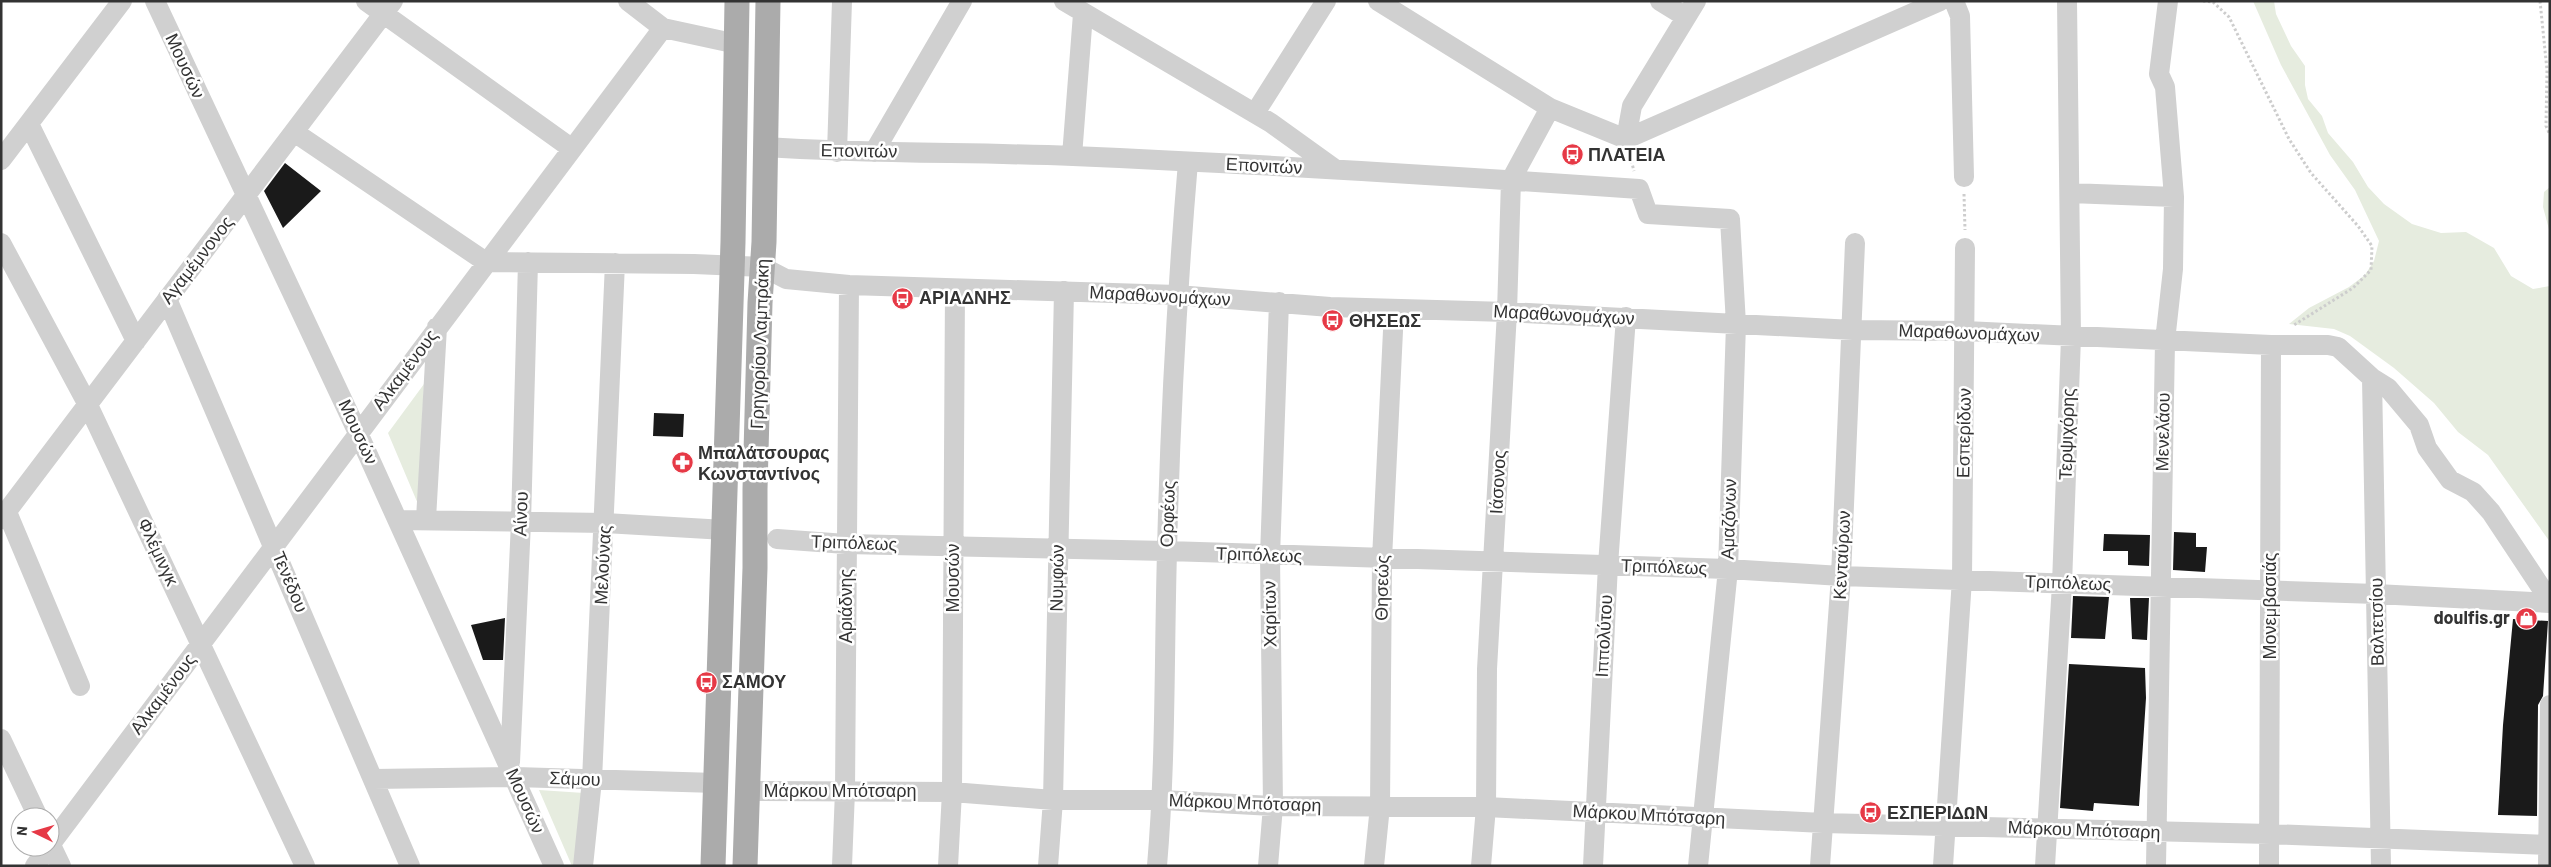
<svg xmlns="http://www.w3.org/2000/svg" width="2551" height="867" viewBox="0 0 2551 867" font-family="Barlow,sans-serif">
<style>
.green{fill:#e6ecdf}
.building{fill:#1a1a1a}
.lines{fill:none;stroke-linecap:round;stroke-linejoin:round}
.path{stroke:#cdcdcd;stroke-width:3;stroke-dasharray:2.5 2.5;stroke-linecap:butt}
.minor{stroke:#d0d0d0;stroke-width:20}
.major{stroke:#ababab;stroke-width:25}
.labels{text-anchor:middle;stroke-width:5;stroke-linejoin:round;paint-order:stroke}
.street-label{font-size:18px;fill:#333;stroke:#fff}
.poi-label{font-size:18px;font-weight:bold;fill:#333;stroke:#fff;text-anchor:start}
</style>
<rect width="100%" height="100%" fill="#fff"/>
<path class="green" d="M 2253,1 L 2274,1 L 2276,14 L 2291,46 L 2305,66 L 2305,85 L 2308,99 L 2322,116 L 2328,133 L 2353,162 L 2368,187 L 2384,204 L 2412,224 L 2441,233 L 2466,232 L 2494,248 L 2511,276 L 2533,289 L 2550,286 L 2550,542 L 2488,455 L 2458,432 L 2434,403 L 2394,368 L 2350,336 L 2334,329 L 2289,324 L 2309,308 L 2349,287 L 2365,275 L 2374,261 L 2379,241 L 2355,190 L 2330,155 L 2281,65 Z
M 2550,187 L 2550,233 L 2543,207 L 2544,192 Z
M 424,384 L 418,504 L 388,433 Z
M 539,790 L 584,793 L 578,866 L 572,866 Z"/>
<path class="building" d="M 285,163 L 321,191 L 283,228 L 264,191 Z
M 654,413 L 684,414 L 683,437 L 653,436 Z
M 2174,532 L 2196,533 L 2196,547 L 2207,547 L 2205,572 L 2173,570 Z
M 2104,534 L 2150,535 L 2149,566 L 2128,565 L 2128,551 L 2103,551 Z
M 2073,596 L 2109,597 L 2105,639 L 2071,638 Z
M 2130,598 L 2149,598 L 2147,640 L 2132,639 Z
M 505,618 L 503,660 L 483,660 L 471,625 Z
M 2513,619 L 2548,621 L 2543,696 L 2538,705 L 2537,816 L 2498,815 L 2503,725 Z
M 2069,664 L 2145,668 L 2146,698 L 2139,806 L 2094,803 L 2093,811 L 2060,808 Z"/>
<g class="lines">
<path class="path" d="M 2203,1 L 2213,2 L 2229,17 L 2289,139 L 2311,173 L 2358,226 L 2372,246 L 2371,270 L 2353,288 L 2294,325
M 2540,1 L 2547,70 L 2546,126 L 2550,135
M 1630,156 L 1634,171
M 1964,194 L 1965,230"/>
<path class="minor" d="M 155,1 L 358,433 L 554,866
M 366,1 L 571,148
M 628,1 L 663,28
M 1064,1 L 1271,123 L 1335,169
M 1378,1 L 1550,108 L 1626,139
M 1660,1 L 1686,17
M 1954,1 L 1960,16 L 1964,177
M 1255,113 L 1326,1
M 29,124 L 136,341
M 294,132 L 486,262
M 1626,139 L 1940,1
M 1626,139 L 1632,106 L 1696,1
M 766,147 C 868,154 971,152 1073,156 C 1262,164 1451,176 1639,189 L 1648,214 L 1730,219 L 1736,324 L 1728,569 L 1698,866
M 837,152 L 842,1
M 874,152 L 962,1
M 1072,156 L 1083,14
M 1,160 L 122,1
M 2070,193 L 2174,197
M 1,243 L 88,405 L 305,866
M 486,262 L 694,264 L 763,267 L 786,279 L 849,285 L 1177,295 L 1330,307 L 1507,312 L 1853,330 L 1965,331 L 2271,345 L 2328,345 L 2338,347 L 2372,378 L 2388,388 L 2419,425 L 2427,448 L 2450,480 L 2473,492 L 2491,512 L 2550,601
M 167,299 L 410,866
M 2372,378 L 2381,866
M 7,512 L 80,686
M 1,519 L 393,1
M 426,519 L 437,327
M 398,520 L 605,523 L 725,530
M 777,539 L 846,544 L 1167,551 L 1728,569 L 1841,576 L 2376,594 L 2550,603
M 1,739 L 38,817
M 510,762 L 521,522 L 528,262
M 374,779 L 515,777 L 716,783
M 749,791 L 952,792 L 1053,800 L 1163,800 L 1273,806 L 1486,807 L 1823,823 L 2270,834 L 2550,845
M 50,843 L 61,866
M 50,845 L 663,28 L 737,44
M 35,866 L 49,847
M 583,866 L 592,780 L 615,263
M 842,866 L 845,791 L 849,285
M 948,866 L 952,792 L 955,289
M 1048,866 L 1053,800 L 1064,291
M 1157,866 C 1166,761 1164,656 1167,552 C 1170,422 1177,292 1188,162
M 1268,866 L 1273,806 L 1270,556 L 1279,302
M 1374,866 L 1380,806 L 1382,559 L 1394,310
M 1481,866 L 1486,807 L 1487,669 L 1507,312 L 1511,180 L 1550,108
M 1593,866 L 1608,565 L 1626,317
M 1820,866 L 1841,576 L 1855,243
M 1943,866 L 1962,579 L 1965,248
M 2045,866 L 2062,584 L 2071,337 L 2067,1
M 2156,866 L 2165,341 L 2173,269 L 2174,197 L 2165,87 L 2159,74 L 2168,1
M 2269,866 L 2271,345
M 2548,866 L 2550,705"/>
<path class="major" d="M 713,866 L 733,242 L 737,1
M 745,866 L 755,568 L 755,489 L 760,303 L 764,242 L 768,1"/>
</g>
<defs>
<symbol id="bus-disc" viewBox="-11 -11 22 22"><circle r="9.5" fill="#e63946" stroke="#fff"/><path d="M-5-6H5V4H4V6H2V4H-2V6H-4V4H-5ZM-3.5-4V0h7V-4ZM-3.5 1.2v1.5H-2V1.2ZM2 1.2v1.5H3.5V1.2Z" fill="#fff"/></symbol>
<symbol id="pharmacy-disc" viewBox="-11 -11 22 22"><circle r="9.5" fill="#e63946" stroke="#fff"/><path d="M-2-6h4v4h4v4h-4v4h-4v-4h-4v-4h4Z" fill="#fff"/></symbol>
<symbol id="shop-disc" viewBox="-11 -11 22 22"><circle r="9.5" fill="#e63946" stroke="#fff"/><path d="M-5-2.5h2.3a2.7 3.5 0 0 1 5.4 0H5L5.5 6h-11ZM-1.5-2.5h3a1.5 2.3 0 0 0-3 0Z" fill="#fff"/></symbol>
</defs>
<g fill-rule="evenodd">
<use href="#bus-disc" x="1560" y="142" width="25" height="25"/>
<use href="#bus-disc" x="890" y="286" width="25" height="25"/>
<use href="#bus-disc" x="1320" y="308" width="25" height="25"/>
<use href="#pharmacy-disc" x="670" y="450" width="25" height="25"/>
<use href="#shop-disc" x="2514" y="606" width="25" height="25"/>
<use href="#bus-disc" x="694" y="670" width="25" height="25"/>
<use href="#bus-disc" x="1858" y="800" width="25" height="25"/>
</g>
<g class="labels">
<g class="street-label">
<text transform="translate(185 66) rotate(65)" y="6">Μουσών</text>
<text transform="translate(859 151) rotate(1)" y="6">Επονιτών</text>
<text transform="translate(1264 166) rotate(3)" y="6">Επονιτών</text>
<text transform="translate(197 260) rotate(-52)" y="6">Αγαμέμνονος</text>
<text transform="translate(1160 296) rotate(3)" y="6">Μαραθωνομάχων</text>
<text transform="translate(1564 315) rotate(3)" y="6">Μαραθωνομάχων</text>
<text transform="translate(1969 333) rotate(2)" y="6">Μαραθωνομάχων</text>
<text transform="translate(760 344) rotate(-88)" y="6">Γρηγορίου Λαμπράκη</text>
<text transform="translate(405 370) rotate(-53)" y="6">Αλκαμένους</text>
<text transform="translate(358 432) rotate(65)" y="6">Μουσών</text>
<text transform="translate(2163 432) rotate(-89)" y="6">Μενελάου</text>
<text transform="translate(1964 433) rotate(-89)" y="6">Εσπερίδων</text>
<text transform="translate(2067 434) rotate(-88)" y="6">Τερψιχόρης</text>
<text transform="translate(1498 482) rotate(-87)" y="6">Ιάσονος</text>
<text transform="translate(521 514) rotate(-88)" y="6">Αίνου</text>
<text transform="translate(1168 514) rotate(-88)" y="6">Ορφέως</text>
<text transform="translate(1729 519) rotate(-88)" y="6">Αμαζόνων</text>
<text transform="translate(854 543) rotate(2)" y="6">Τριπόλεως</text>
<text transform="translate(158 552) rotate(65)" y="6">Φλέμινγκ</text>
<text transform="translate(1259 555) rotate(2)" y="6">Τριπόλεως</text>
<text transform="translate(1842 555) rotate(-87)" y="6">Κενταύρων</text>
<text transform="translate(603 565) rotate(-87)" y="6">Μελούνας</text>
<text transform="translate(1664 567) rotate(2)" y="6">Τριπόλεως</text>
<text transform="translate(953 578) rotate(-90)" y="6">Μουσών</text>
<text transform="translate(1057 578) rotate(-89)" y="6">Νυμφών</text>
<text transform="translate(290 582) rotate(67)" y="6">Τενέδου</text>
<text transform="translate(2068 583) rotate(2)" y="6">Τριπόλεως</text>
<text transform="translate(1382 588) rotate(-89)" y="6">Θησεώς</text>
<text transform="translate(846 606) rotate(-90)" y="6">Αριάδνης</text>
<text transform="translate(2270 606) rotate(-90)" y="6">Μονεμβασιάς</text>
<text transform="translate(1270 614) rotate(-91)" y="6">Χαρίτων</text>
<text transform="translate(2377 622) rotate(-91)" y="6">Βαλτετσίου</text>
<text transform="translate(1604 636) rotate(-87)" y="6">Ιππολύτου</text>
<text transform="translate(163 694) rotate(-53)" y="6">Αλκαμένους</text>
<text transform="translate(575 779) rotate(2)" y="6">Σάμου</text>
<text x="840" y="797">Μάρκου Μπότσαρη</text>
<text transform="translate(525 801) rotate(66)" y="6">Μουσών</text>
<text transform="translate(1245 803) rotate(2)" y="6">Μάρκου Μπότσαρη</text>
<text transform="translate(1649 815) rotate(3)" y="6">Μάρκου Μπότσαρη</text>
<text transform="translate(2084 830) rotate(2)" y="6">Μάρκου Μπότσαρη</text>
</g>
<g class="poi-label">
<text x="1588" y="161">ΠΛΑΤΕΙΑ</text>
<text x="919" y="304">ΑΡΙΑΔΝΗΣ</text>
<text x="1349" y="327">ΘΗΣΕΩΣ</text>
<text x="698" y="459">Μπαλάτσουρας<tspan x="698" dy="21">Κωνσταντίνος</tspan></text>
<text x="2510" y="624" text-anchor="end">doulfis.gr</text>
<text x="722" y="688">ΣΑΜΟΥ</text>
<text x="1887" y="819">ΕΣΠΕΡΙΔΩΝ</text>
</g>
</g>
<rect width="2551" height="867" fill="none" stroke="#333333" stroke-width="5"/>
<g transform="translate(35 832) rotate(275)"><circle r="24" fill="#ffffff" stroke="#adadad"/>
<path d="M0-4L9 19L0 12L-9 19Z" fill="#e63946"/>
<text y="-8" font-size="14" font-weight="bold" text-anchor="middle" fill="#333333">N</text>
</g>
</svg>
